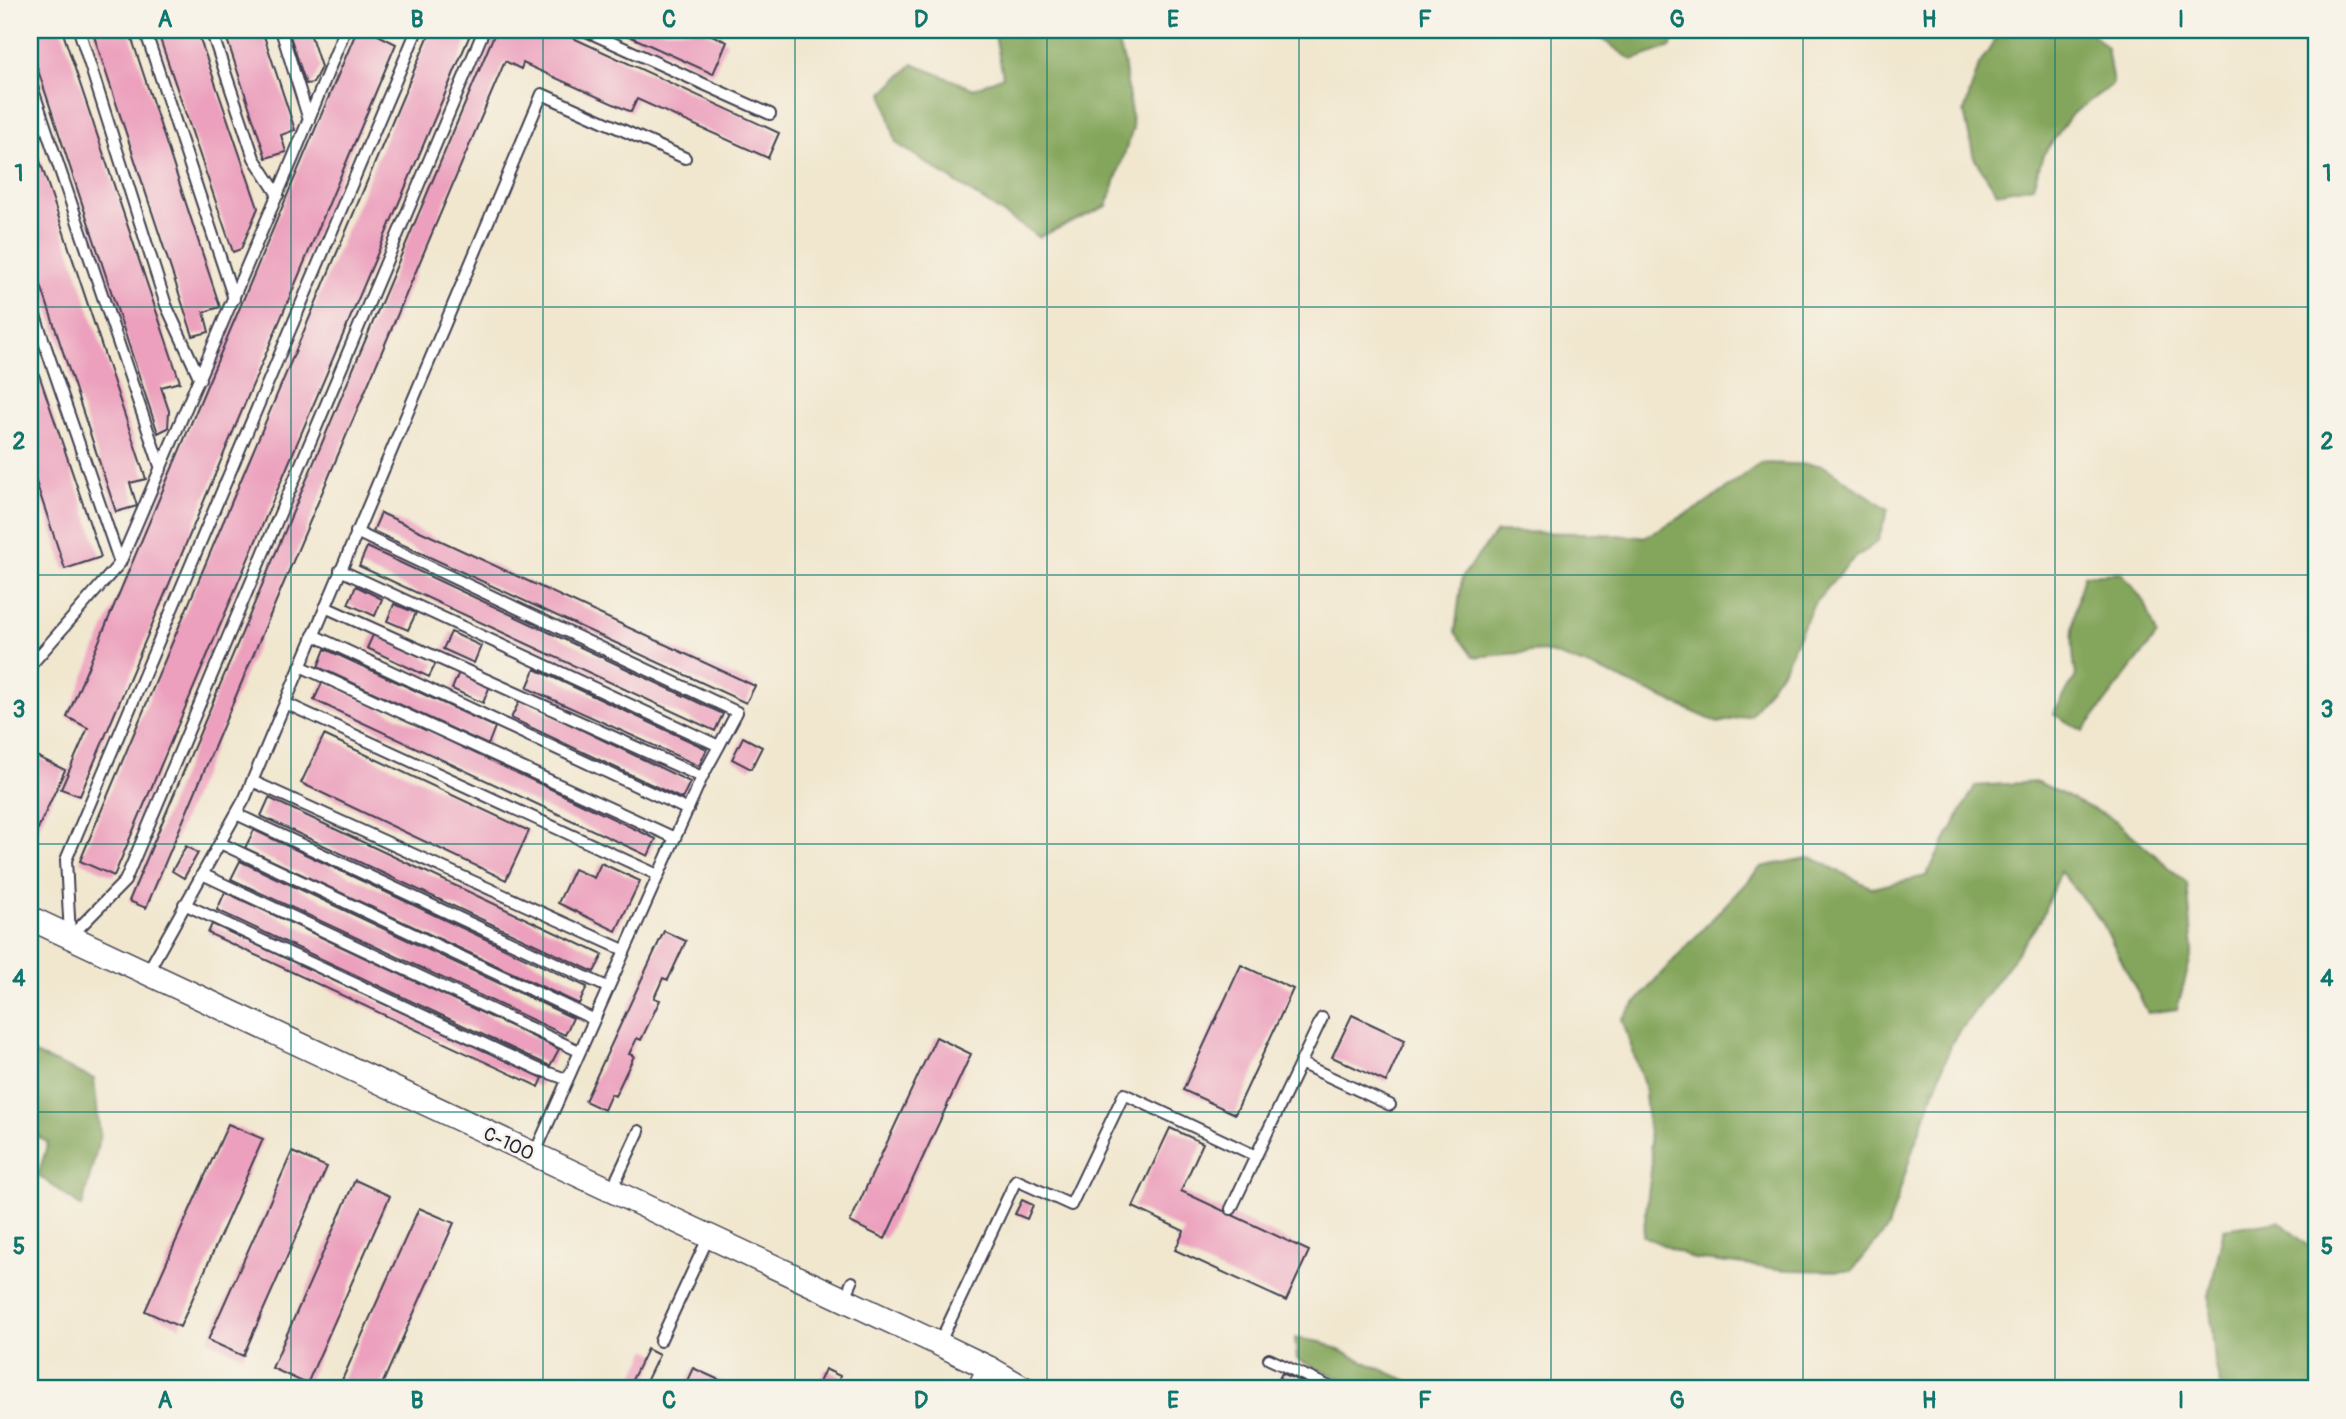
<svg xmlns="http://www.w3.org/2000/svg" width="2346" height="1419" viewBox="0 0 2346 1419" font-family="Pangolin,sans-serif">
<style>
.forest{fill:#84a65b;stroke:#53644b;stroke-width:2}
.building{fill:#eca0bd}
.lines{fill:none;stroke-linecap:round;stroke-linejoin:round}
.service-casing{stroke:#414051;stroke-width:14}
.minor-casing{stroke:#414051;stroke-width:26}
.service{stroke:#fff;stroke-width:10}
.minor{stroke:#fff;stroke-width:23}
.grid{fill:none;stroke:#0f766e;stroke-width:2;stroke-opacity:0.55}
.labels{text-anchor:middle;stroke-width:5;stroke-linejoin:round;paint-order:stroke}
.street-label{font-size:19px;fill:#22223b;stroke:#f7f3e8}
.neatline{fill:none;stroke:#0f766e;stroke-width:2.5}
.grid-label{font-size:23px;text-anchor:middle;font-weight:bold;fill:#0f766e}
</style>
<rect width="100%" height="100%" fill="#f7f3e8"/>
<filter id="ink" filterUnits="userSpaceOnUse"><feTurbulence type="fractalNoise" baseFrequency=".0143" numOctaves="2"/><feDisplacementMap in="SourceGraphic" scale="14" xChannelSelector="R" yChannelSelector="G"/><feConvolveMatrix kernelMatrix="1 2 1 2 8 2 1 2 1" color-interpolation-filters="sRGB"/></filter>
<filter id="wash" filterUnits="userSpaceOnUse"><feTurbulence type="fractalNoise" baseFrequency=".00686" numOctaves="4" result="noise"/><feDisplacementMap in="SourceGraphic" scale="28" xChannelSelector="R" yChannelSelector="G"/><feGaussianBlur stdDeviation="1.57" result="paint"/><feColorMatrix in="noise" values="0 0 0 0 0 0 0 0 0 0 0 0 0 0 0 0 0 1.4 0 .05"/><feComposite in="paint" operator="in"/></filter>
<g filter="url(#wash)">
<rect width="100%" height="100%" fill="#f1e7cf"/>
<path class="forest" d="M 994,30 L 1112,30 L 1124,61 L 1133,128 L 1107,206 L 1039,237 L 896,143 L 883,93 L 913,64 L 974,89 L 1003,76 Z
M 1597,30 L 1674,30 L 1671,47 L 1632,60 L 1596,35 Z
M 2002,30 L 2088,30 L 2107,48 L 2113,84 L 2072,114 L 2043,155 L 2033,186 L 1997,193 L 1974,158 L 1964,112 L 1979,65 Z
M 1761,463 L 1822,465 L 1888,509 L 1878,541 L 1849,563 L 1813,605 L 1785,666 L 1751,715 L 1718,723 L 1605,672 L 1544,651 L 1473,657 L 1455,632 L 1462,577 L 1496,532 L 1581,533 L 1645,537 L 1705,504 Z
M 2122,573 L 2145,603 L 2157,635 L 2083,731 L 2053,714 L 2076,676 C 2069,634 2073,616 2084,575 Z
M 2038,782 L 2115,820 L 2187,883 L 2193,950 L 2177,1009 L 2148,1013 L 2102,922 L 2060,871 L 2040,921 L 1952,1042 L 1913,1149 L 1888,1228 L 1852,1271 L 1787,1270 L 1694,1259 L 1643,1236 L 1652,1162 L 1644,1085 L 1622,1019 L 1657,978 L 1761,867 L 1811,857 L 1872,888 L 1926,876 L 1975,786 Z
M 30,1052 L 94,1079 L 100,1136 L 82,1207 L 38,1175 L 48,1143 L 30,1131 Z
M 2279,1221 L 2316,1253 L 2316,1389 L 2221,1389 L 2215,1363 L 2209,1296 L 2224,1229 Z
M 1295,1338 L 1321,1342 L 1425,1389 L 1362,1389 L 1297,1359 Z"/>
<g id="blocks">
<path class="building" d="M 30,30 L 62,30 L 180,382 L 161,387 L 169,411 L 168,428 L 158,433 L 30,46 Z
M 92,30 L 129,30 L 220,307 L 204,312 L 209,332 L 193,336 Z
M 157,30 L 197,30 L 258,208 L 241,249 L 233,252 Z
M 224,30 L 262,30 L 295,130 L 281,135 L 286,152 L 266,158 Z
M 288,30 L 309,30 L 321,67 L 313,83 L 306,84 Z
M 357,30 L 380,30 L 378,35 L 396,44 L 80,796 L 61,789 L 88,728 L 67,717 Z
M 431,30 L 472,30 L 114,876 L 80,861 Z
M 496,30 L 556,30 L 779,133 L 768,158 L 637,99 L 631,112 L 523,63 L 521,69 L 505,61 L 146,908 L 129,901 Z
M 616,30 L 701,30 L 727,42 L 713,74 Z
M 30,131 L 146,479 L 130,483 L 137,506 L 116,512 L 30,252 Z
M 30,348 L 101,557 L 65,569 L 30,464 Z
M 381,513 L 755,686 L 746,703 L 373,531 Z
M 367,547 L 723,714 L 715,731 L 359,566 Z
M 356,586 L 382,599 L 375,616 L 348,604 Z
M 394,604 L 416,613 L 408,630 L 387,621 Z
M 451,632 L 481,646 L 474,663 L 443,649 Z
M 374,633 L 436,663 L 429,677 L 367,648 Z
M 325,649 L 495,727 L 488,745 L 318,667 Z
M 535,669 L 707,749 L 699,766 L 527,688 Z
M 459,672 L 490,686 L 483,703 L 452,689 Z
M 323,681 L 656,839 L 648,856 L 314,700 Z
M 520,700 L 690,782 L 682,799 L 511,718 Z
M 324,735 L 529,831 L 506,880 L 301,783 Z
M 743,737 L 762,747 L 751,769 L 732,759 Z
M 30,753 L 65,770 L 30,846 Z
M 269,798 L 603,955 L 594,972 L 261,816 Z
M 254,830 L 587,987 L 579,1004 L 245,848 Z
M 186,846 L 198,853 L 184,878 L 172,871 Z
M 240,861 L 573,1018 L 565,1035 L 231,879 Z
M 601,863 L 640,881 L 616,931 L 558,903 L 574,869 L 594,878 Z
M 225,892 L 559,1049 L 550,1066 L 217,910 Z
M 212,924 L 543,1078 L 539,1087 L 208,933 Z
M 664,931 L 686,941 L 668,980 L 663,978 L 654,998 L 660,1000 L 641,1040 L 637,1038 L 629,1054 L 634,1056 L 615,1096 L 611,1094 L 604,1110 L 585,1101 Z
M 1241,965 L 1293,989 L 1235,1114 L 1183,1090 Z
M 1352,1015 L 1405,1040 L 1386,1082 L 1332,1057 Z
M 936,1037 L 971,1054 L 885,1239 L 850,1222 Z
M 228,1124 L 263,1139 L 180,1327 L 145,1311 Z
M 1170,1128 L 1203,1143 L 1181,1191 L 1309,1251 L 1286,1301 L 1175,1250 L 1184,1231 L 1133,1207 Z
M 292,1152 L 327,1167 L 243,1356 L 208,1340 Z
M 355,1180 L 390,1196 L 307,1384 L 272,1368 Z
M 1022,1200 L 1033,1205 L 1027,1219 L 1015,1214 Z
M 419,1208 L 454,1223 L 380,1389 L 338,1389 Z
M 647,1349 L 659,1355 L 644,1386 L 632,1380 Z
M 693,1368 L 739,1389 L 683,1389 Z
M 825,1369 L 840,1376 L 838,1383 L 850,1389 L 821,1389 L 817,1387 Z
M 1282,1373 L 1318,1389 L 1274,1389 Z"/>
</g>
</g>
<g filter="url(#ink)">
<use href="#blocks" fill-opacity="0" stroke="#414051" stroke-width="2"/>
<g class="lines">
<defs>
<path id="service" d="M 79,30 L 166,305 L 200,379
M 145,30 L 234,299
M 211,30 L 254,158 L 278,195
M 281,30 L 309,120
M 584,30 L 770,114
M 30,81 L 161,469
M 30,301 L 120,563
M 340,570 L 719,746 L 737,712 L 356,532
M 325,607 L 702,777 L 719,746
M 313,635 L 688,810
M 30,666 L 120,563 L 293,158 L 345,30
M 300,666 L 675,838
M 285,703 L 658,875
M 252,781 L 624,950
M 236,814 L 607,987
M 220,843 L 593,1019
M 202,874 L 579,1051
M 184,904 L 538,1069 L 566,1079
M 70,936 L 66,860 L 417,30
M 70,937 L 125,881 L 484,30
M 147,973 L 245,798 L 542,94 L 685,158
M 1300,1063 L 1390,1105
M 534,1155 L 702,777
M 611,1191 L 639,1131
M 1231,1209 L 1256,1156
M 844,1300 L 852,1282
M 660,1341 L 709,1236
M 939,1344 L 1016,1180 L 1071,1205 L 1124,1094 L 1256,1156 L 1322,1018
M 1269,1359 L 1334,1389"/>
<path id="minor" d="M 30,918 L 939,1344 L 989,1368 L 1025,1389
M 979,1389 L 989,1368"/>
</defs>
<use href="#service" class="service-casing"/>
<use href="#minor" class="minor-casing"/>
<use href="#service" class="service"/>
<use href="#minor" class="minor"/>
</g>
</g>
<path class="grid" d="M 291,30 L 291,1389M 543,30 L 543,1389M 795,30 L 795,1389M 1047,30 L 1047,1389M 1299,30 L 1299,1389M 1551,30 L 1551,1389M 1803,30 L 1803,1389M 2055,30 L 2055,1389M 30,307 L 2316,307M 30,575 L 2316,575M 30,844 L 2316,844M 30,1112 L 2316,1112"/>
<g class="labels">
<g class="street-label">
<text transform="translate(509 1143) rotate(25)" y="7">С-100</text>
</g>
</g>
<rect width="2346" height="1419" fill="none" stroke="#f7f3e8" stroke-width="77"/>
<rect x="38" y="38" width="2270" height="1342" class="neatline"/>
<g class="grid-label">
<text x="165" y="27">A</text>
<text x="417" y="27">B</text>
<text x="669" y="27">C</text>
<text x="921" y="27">D</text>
<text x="1173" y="27">E</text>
<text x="1425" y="27">F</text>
<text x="1677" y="27">G</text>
<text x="1929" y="27">H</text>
<text x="2181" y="27">I</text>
<text x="19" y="181">1</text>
<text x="2327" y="181">1</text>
<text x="19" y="449">2</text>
<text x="2327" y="449">2</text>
<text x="19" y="717">3</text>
<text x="2327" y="717">3</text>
<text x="19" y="986">4</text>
<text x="2327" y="986">4</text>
<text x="19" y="1254">5</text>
<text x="2327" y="1254">5</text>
<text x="165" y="1408">A</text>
<text x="417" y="1408">B</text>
<text x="669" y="1408">C</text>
<text x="921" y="1408">D</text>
<text x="1173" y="1408">E</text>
<text x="1425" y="1408">F</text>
<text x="1677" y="1408">G</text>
<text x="1929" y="1408">H</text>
<text x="2181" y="1408">I</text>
</g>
</svg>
